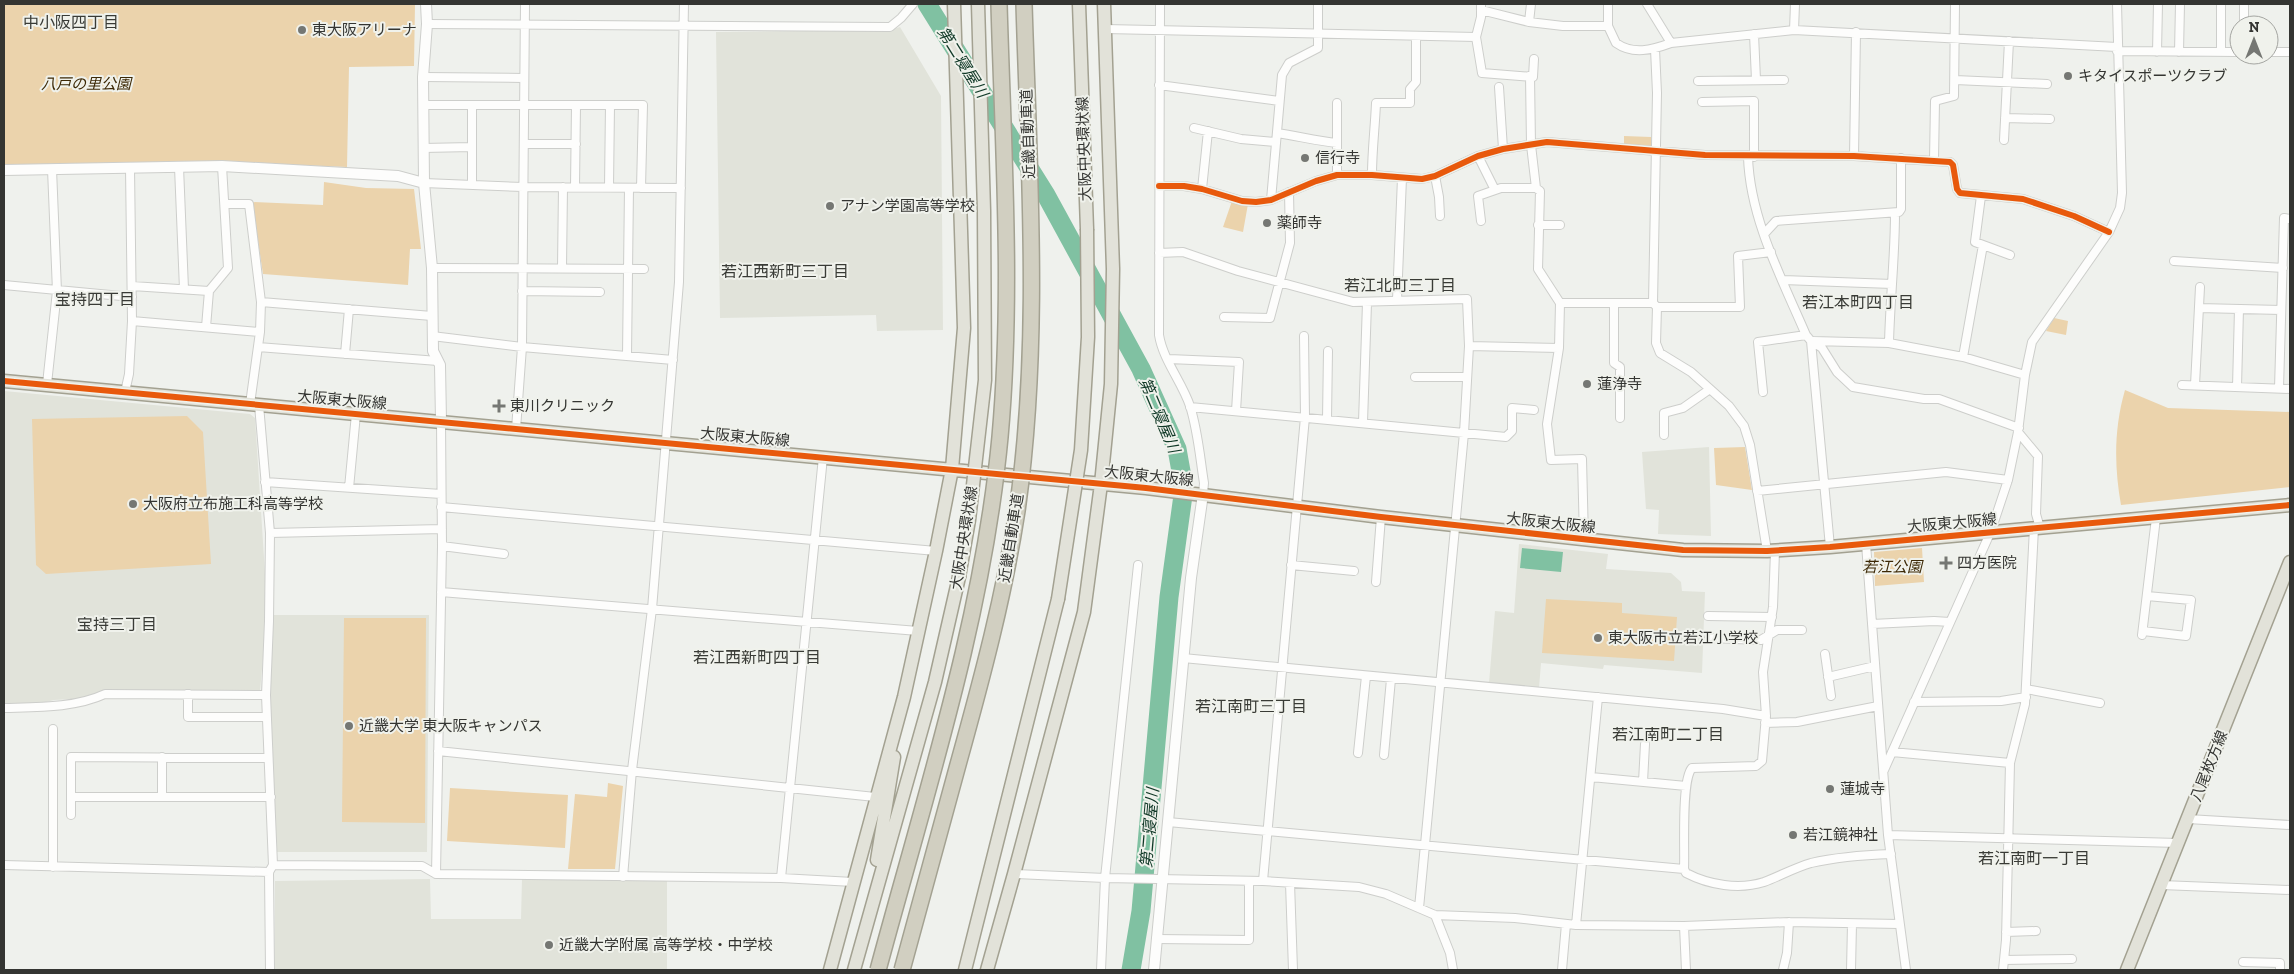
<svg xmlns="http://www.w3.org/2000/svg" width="2294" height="974" viewBox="0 0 2294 974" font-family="'Zilla Slab','Noto Sans JP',serif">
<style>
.built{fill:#e1e3da}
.green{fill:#ebd3ac}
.water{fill:#80c1a2}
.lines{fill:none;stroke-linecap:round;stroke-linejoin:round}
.river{stroke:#80c1a2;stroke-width:19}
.minor-casing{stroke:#cdcecb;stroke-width:10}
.tertiary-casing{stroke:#cdcecb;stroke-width:12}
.primary-casing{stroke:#a3a191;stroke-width:15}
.minor{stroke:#fdfdfc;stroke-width:8}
.tertiary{stroke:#fdfdfc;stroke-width:10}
.primary{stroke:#e2e2d9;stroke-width:12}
.primary-bridge-casing{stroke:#a3a191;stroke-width:15;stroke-linecap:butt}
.motorway-bridge-casing{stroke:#a3a191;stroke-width:18;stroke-linecap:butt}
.primary-bridge{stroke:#e2e2d9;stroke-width:12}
.motorway-bridge{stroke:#d1cfc1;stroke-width:15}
.cycleway-casing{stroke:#f0f2ec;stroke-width:9}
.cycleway{stroke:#e8590c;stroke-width:6}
.poi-dot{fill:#757773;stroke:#f0f2ec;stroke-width:2}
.labels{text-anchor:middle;stroke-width:4;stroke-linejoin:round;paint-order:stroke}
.poi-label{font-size:15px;fill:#343532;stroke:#f0f2ec;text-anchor:start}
.park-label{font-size:15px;font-style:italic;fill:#3c2805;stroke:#f0f2ec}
.street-label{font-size:15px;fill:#343532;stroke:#f0f2ec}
.neighbourhood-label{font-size:16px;fill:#393b36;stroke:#f0f2ec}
.water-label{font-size:16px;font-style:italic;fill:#0f3826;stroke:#f0f2ec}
</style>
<rect width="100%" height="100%" fill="#eff1ed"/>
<path class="built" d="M 900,27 L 941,96 L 943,330 L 877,331 L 876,315 L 720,318 L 716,32 L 891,30 Z
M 4,391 L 250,414 L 255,418 L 265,573 L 265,635 L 260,691 L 102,691 L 89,698 L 54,700 L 34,705 L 4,705 Z
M 1709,447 L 1711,536 L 1658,534 L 1659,510 L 1646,509 L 1642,452 Z
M 1519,544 L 1608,554 L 1606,569 L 1671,573 L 1681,582 L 1682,591 L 1705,592 L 1702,673 L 1604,665 L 1603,669 L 1541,663 L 1539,688 L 1489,683 L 1495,611 L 1514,613 Z
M 272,615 L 429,615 L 427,852 L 276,852 L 269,696 Z
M 430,879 L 431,919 L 521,919 L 522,879 L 667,879 L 667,970 L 275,970 L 275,881 Z"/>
<path class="green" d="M 4,4 L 415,4 L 414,66 L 349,67 L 347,167 L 227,162 L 4,166 Z
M 1624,136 L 1651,137 L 1651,149 L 1624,146 Z
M 324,182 L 366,188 L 414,189 L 421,249 L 410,249 L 408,285 L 263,274 L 252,202 L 323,205 Z
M 1232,201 L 1248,204 L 1243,232 L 1223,227 Z
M 2054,318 L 2068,321 L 2066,335 L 2046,331 Z
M 2125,390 L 2168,408 L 2290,412 L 2290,487 L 2121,505 C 2114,466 2114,428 2125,390 Z
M 187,416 L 203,432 L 211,564 L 46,574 L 36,565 L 32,419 Z
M 1745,447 L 1752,490 L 1716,485 L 1714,448 Z
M 1922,548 L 1924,582 L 1875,586 L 1874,552 Z
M 1546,599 L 1622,603 L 1622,613 L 1677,617 L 1674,661 L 1542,653 Z
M 344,618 L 426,618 L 425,823 L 342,822 Z
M 608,783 L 623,786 L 615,869 L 568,869 L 575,794 L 607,797 Z
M 450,788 L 568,795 L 565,848 L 447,841 Z"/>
<path class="water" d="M 1522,548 L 1563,552 L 1561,572 L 1520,568 Z"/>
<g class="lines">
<path class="river" d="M 927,4 L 1046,195 L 1141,369 L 1177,449 L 1184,488 L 1169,597 L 1141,911 L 1131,970"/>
<defs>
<path id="minor" d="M 1160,4 L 1159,335 C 1163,360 1182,382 1190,406 C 1198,431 1200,458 1204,483 L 1203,494
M 1481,4 L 1481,17 L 1476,37 L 1482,73 L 1533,77 L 1534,59
M 1608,4 L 1608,26
M 1647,4 L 1671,43
M 2244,4 L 2244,25
M 1481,10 L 1529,22 L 1563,26 L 1608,26 L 1616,43 C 1633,55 1652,50 1671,43 L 1794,30 L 2117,47
M 1529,22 L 1531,4
M 427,24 L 890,27 L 901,18 L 913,4
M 1105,29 L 1476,37
M 1794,30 L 1795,4
M 1754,34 L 1756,80
M 1655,49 L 1657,93 L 1653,303 L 1657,307 L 1656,343 L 1660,353 L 1691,372 L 1729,406 L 1744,426 L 1750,445 L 1767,551
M 2117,51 L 2239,52
M 2157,52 L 2158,4
M 2179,52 L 2180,4
M 2221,52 L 2221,4
M 2269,52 L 2290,52
M 1530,76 L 1531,145 L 1536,188 L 1540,191 L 1538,269 L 1560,303 L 1653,303
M 423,77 L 524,78
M 1955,80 L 2047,84
M 1698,81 L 1784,80
M 1159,85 L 1279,101
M 1499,87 L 1503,149
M 1702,102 L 1754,101 L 1754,157
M 1337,103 L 1337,175
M 423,105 L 643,105 L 641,188
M 472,106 L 472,185
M 2005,118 L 2050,119
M 1194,128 L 1241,139 L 1276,142
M 1277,133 C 1298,136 1316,141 1337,143
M 2004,140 L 2009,41
M 524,144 L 576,144
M 423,148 L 472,147
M 1478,156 L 1495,190
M 1854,156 L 1856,32
M 1748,157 C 1750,219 1782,279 1806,335 L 1811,341 L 1822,348 L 1837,372 L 1853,387 L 1924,399 L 1939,399 L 2019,428
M 1934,160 L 1935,101 L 1954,96 L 1955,4
M 179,167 L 184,289
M 1372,175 C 1372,150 1375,128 1376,103 L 1410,103 L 1410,89 L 1416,82 L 1416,36
M 1435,176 L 1439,197 L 1440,216
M 424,183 L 523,187 L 681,188
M 1159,186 L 1184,186 L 1202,189 L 1242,201 L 1256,202 L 1271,200 L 1316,181 L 1337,175 L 1372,175 L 1422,179 L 1435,176 L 1478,156 L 1503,149 L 1547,142 L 1705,155 L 1854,156 L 1950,162 L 1953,165 L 1957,189 L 1960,193 L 2023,199 L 2074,216 L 2109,232
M 575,187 L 576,105
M 609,187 L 610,105
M 1202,189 L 1208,131
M 1981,196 L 1975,242 L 2010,255
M 1271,200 L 1282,75 L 1289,63 L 1318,48 L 1318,4
M 225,204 L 249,204 L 261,302 L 260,332
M 1481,221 L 1478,196 L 1501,188 L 1536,188
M 1538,225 L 1560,225
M 1764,234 L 1776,221 L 1899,212 L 1901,209 L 1901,158
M 1159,253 L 1183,252 L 1238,271 L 1353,302 L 1467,299 L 1469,346 L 1464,433 L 1419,908
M 2174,261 L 2283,268
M 432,268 L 644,269
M 562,268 L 563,187
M 1783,280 L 1892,284
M 4,285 L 132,297
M 132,286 L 209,291
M 522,291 L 600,292
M 1397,300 L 1402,178
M 261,302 L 432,316
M 1560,303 L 1559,348 L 1547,424 L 1551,460 L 1582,459 L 1584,539
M 1614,303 L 1614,363 L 1620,367 L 1620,418
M 1657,307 L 1740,307 L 1738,256 L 1771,252
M 2199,308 L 2281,310
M 1224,317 L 1270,318 L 1290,243 L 1289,192
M 132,321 L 260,332 L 250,404
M 206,327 L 209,291 L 228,268 L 222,166
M 432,336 L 522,347 L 673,360
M 1811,341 L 1830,547
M 1813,341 L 1889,343 L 1963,357 L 2025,375
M 1889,343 C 1890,300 1895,257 1895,213
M 1469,346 L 1559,348
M 258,347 L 438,361
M 345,354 L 349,309
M 627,356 L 629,188
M 1963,357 L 1983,245
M 1169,359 L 1239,362 L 1236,411
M 1415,377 L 1467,377
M 47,384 L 57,291 L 52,169
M 2182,385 L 2290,389
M 2195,385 L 2200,287
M 2237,387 L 2239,309
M 2279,388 L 2284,218 L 2290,219
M 125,392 L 129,374 L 132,321 L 130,168
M 1763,392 L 1758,342 L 1806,335
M 259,405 L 270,533 L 269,621 L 266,695 L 273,865
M 1190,407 L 1506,437 L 1512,431 L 1512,408 L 1534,410
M 1327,419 L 1328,351
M 1363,422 L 1367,303
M 516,429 L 522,347 L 525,4
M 2018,432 L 2038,456 L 2036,514 L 2040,528
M 1664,435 L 1664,413 L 1683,408 L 1710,389
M 265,482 L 441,494
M 349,488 L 356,414
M 1757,491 L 1946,472 L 2008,480
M 441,507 L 936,551
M 270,533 L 442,529
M 1866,544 L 1888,835 L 1906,970
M 442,546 L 504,554
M 1775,551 L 1773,607 L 1763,672 L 1766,716 L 1762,761 L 1756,766 L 1692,768 C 1681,780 1685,850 1684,869 L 1686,873 C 1709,885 1739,890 1764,882 C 1780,876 1794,868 1811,863 C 1837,857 1863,855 1891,854
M 1291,565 L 1354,571
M 1376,582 L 1381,517
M 441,592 L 918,631
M 1708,616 L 1772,617
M 1872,624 L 1934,621 L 1950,622
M 2143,631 L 2186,636 L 2191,600 L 2147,596
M 2142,635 L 2156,518
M 1709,638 L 1761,640 L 1777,630 L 1802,630
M 1825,654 L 1831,696
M 1183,658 L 1723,709 L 1766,716
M 1828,677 L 1875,666
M 2026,689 L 2100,703
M 188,694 L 188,717 L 266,717
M 1914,702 L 2001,701 L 2026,697
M 4,708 C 36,707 75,708 105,694 L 266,695
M 1765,723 L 1797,722 L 1878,706
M 53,729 L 53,867
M 438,751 L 875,797
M 1892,752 L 2010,763
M 1358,753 L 1366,676
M 1384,755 L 1391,679
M 162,757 L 162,797
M 1884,770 L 1991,531 L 2008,480 L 2018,432 L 2025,375 L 2032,342 L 2109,232 L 2120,208 L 2122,193 L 2117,4
M 1591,777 L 1686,786
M 1643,782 L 1645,744
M 71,797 L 271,797
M 71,815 L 71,757 L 267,758
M 2188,819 L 2290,825
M 1168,822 L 1684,869
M 1888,835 L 2178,843
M 4,865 L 269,872
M 436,874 L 442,546 L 441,421
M 1014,874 L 1105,878 L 1263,881 L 1359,887 L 1386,894 L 1435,915 L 1515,918 L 1576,925 L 1684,926 L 1789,922 L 1899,924
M 623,877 L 632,770 L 652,609 L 679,282 L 684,4
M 781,878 L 823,457
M 1263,881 L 1305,417 L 1304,336
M 1290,883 L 1293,970
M 2161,885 L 2290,890
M 1435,915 L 1450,953 L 1453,970
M 1576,925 L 1598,697
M 1684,926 L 1686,970
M 2006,932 L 2036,931
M 1156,939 L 1249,940 L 1249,881
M 2004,960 L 2072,959
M 2243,962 L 2280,963 L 2280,970
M 270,970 L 269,872 L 273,865 L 422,866 L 436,874 L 781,878 L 853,882
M 1101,970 L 1105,878 L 1138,565
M 1562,970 L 1566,924
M 1783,970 L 1787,953 L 1789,922
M 1851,970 L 1852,924
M 2003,970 L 2006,940 L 2010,763 L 2025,704 L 2034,528"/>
<path id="tertiary" d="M 426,4 L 427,24 L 423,77 L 424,183 L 432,268 L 433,351 L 440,365 L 441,421
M 4,170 L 222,166 L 398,176 L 424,183
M 1154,970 L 1191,578 L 1203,494"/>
<path id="primary" d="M 1079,4 L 1087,229
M 4,381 L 1146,488 L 1381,517 L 1683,550 L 1767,551 L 1830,547 L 2290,505
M 877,860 L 894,757
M 830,970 L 904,697 L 936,551 L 952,469 L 964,328 L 954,4
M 854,970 L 935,682 L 959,577
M 965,970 L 1058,599
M 987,970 L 1014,874 L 1084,612 L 1101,484 L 1111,384 L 1113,269 L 1104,4
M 2127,970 L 2290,562"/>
</defs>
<use href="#minor" class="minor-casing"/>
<use href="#tertiary" class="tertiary-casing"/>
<use href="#primary" class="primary-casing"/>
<use href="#minor" class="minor"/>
<use href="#tertiary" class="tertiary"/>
<use href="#primary" class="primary"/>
<defs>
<path id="primary-bridge" d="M 959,577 L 969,520 L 985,380 L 984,211 L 978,4
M 1058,599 L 1081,450 L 1088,337 L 1087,229"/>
<path id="motorway-bridge" d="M 878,970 C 925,795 983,619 1000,437 C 1013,293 1003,148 999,4
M 902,970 C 921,900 940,831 959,761 C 982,678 1004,596 1017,511 C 1041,343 1029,172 1024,4"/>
</defs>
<use href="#primary-bridge" class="primary-bridge-casing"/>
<use href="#motorway-bridge" class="motorway-bridge-casing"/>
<use href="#primary-bridge" class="primary-bridge"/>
<use href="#motorway-bridge" class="motorway-bridge"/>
<defs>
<path id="cycleway" d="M 1159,186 L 1184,186 L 1202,189 L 1242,201 L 1256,202 L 1271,200 L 1316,181 L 1337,175 L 1372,175 L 1422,179 L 1435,176 L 1478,156 L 1503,149 L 1547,142 L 1705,155 L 1854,156 L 1950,162 L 1953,165 L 1957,189 L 1960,193 L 2023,199 L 2074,216 L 2109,232
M 4,381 L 1146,488 L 1381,517 L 1683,550 L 1767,551 L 1830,547 L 2290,505"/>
</defs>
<use href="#cycleway" class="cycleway-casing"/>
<use href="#cycleway" class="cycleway"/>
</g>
<g class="poi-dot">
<circle cx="302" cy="30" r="5"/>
<circle cx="2068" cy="76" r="5"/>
<circle cx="1305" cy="158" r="5"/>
<circle cx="830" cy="206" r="5"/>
<circle cx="1267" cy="223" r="5"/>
<circle cx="1587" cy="384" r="5"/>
<path d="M496.5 398.5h5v5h5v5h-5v5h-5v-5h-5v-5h5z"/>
<circle cx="133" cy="504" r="5"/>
<path d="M1943.5 555.5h5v5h5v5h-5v5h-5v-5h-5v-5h5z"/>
<circle cx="1598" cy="638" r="5"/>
<circle cx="349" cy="726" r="5"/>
<circle cx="1830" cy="789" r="5"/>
<circle cx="1793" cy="835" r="5"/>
<circle cx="549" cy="945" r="5"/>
</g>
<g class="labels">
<g class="poi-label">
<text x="312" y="35">東大阪アリーナ</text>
<text x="2078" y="81">キタイスポーツクラブ</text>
<text x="1315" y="163">信行寺</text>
<text x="840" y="211">アナン学園高等学校</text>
<text x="1277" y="228">薬師寺</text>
<text x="1597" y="389">蓮浄寺</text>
<text x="510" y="411">東川クリニック</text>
<text x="143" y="509">大阪府立布施工科高等学校</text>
<text x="1957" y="568">四方医院</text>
<text x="1608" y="643">東大阪市立若江小学校</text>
<text x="359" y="731">近畿大学 東大阪キャンパス</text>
<text x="1840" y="794">蓮城寺</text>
<text x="1803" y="840">若江鏡神社</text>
<text x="559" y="950">近畿大学附属 高等学校・中学校</text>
</g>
<g class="park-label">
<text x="86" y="89">八戸の里公園</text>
<text x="1892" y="572">若江公園</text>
</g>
<g class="street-label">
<text transform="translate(1028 134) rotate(-92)" y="5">近畿自動車道</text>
<text transform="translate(1084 149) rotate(-92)" y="5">大阪中央環状線</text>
<text transform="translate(342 400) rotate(5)" y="5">大阪東大阪線</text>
<text transform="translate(745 437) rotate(5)" y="5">大阪東大阪線</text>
<text transform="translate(1149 476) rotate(6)" y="5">大阪東大阪線</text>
<text transform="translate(1551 523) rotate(6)" y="5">大阪東大阪線</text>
<text transform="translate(1952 523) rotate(-5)" y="5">大阪東大阪線</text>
<text transform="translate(964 538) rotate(-81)" y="5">大阪中央環状線</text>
<text transform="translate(1011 538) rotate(-81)" y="5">近畿自動車道</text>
<text transform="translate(2209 766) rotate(-68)" y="5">八尾枚方線</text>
</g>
<g class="neighbourhood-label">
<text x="71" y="28">中小阪四丁目</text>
<text x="785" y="277">若江西新町三丁目</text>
<text x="1400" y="291">若江北町三丁目</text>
<text x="95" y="305">宝持四丁目</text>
<text x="1858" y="308">若江本町四丁目</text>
<text x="117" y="630">宝持三丁目</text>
<text x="757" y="663">若江西新町四丁目</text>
<text x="1251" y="712">若江南町三丁目</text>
<text x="1668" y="740">若江南町二丁目</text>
<text x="2034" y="864">若江南町一丁目</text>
</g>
<g class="water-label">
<text transform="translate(963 62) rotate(58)" y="6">第二寝屋川</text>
<text transform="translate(1160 415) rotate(67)" y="6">第二寝屋川</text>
<text transform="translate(1149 828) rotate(-85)" y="6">第二寝屋川</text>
</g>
</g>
<rect width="2294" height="974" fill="none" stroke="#343532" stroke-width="10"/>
<g transform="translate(2254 40)"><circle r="24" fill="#f0f2ec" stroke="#a5a6a2"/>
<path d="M0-4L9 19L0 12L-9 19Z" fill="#757773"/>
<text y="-8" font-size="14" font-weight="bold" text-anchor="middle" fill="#343532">N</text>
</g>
</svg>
